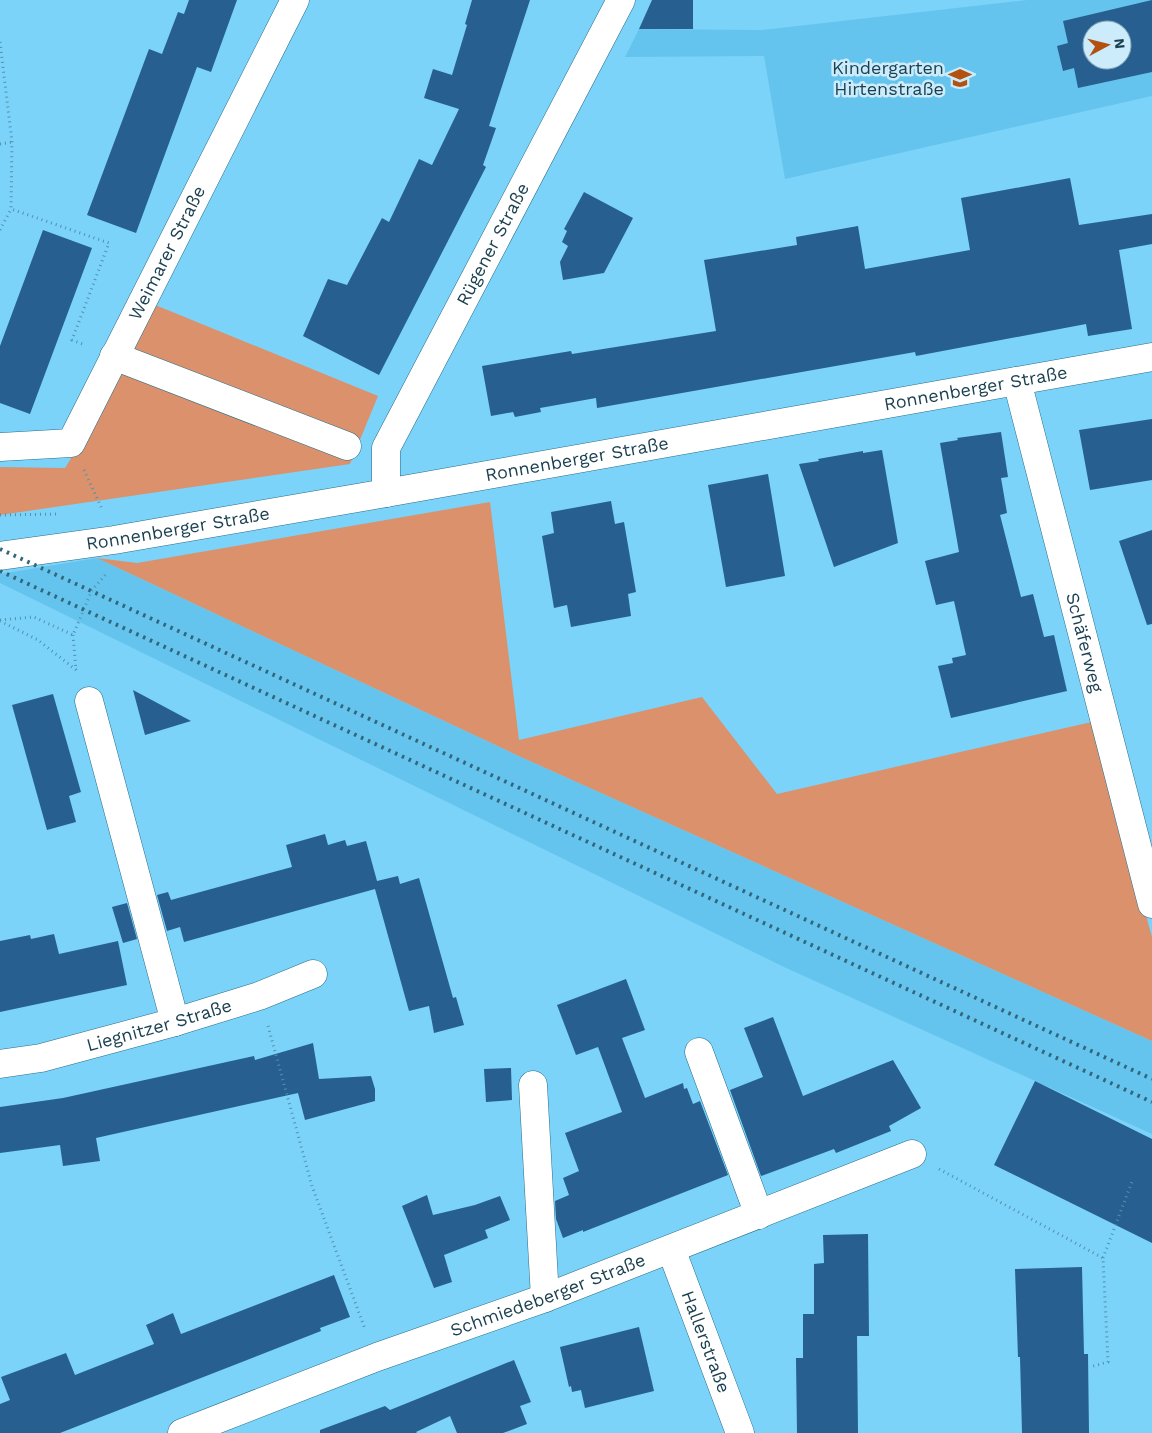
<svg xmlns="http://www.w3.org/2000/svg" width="1152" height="1433" viewBox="0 0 1152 1433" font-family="'Work Sans',sans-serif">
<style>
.built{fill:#65c4ed;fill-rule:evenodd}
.green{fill:#db916b}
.building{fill:#265f90;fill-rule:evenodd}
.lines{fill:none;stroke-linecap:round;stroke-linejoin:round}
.minor-casing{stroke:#296d88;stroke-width:29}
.path{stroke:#5192af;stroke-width:3;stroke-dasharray:1 4;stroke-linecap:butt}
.minor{stroke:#fff;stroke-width:28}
.rail{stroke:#33657b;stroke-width:4;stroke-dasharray:2.5 5;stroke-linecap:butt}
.labels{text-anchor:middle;stroke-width:5;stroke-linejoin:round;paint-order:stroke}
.poi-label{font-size:18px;fill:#1a3f4f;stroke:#ccecfc;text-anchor:end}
.street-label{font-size:18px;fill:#1a3f4f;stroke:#ccecfc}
</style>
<rect width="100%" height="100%" fill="#7bd3f9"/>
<path class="built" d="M 1027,0 L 1152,0 L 1152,96 L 785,179 L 764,56 L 625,57 L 639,29 L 762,30 ZM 1092,30 L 1122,30 L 1122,60 L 1092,60 Z
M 97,558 L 521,757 L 1152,1041 L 1152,1134 L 784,967 L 0,583 L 0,574 Z"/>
<path class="green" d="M 148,302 L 378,396 L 350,464 L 0,515 L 0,467 L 65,468 L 109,398 Z
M 490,502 L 519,740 L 702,697 L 777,794 L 1096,721 L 1120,822 L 1152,937 L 1152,1041 L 521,757 L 97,558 L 137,563 Z"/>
<path class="building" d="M 189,0 L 237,0 L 211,72 L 197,67 L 136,233 L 87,215 L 149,49 L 162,54 L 178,12 L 184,14 Z
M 472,0 L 530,0 L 489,126 L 496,128 L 483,165 L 486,167 L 379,375 L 303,336 L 328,279 L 347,285 L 382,218 L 389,222 L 419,159 L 432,165 L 459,109 L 424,98 L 433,69 L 452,75 L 467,25 L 465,24 Z
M 652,0 L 693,0 L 693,29 L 639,29 Z
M 1152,0 L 1152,72 L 1078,88 L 1074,68 L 1063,71 L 1057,46 L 1068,43 L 1063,21 ZM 1092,30 L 1122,30 L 1122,60 L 1092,60 Z
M 1070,178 L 1079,225 L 1152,214 L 1152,244 L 1119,250 L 1132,329 L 1088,336 L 1086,324 L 916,356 L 915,352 L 597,408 L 596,398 L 540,408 L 541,412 L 515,417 L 513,412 L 491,416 L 482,366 L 571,351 L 572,354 L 716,331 L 704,260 L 797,245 L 796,237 L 858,226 L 865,269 L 970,250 L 961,198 Z
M 584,192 L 633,218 L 604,273 L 563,280 L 560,262 L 568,246 L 562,242 L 567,231 L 564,229 Z
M 43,230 L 92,248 L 30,414 L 0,403 L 0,346 Z
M 1152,419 L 1152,480 L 1090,490 L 1079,430 Z
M 1001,432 L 1008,477 L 1001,478 L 1007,513 L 1000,515 L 1021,597 L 1033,594 L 1044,637 L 1054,635 L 1067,691 L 951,718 L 938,666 L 953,663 L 952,658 L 966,655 L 954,601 L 936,605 L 925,561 L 959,552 L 940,443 L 958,440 L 957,438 Z
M 882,450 L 898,543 L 834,567 L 799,464 L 819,461 L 818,459 L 863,451 L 863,453 Z
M 768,474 L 785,576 L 726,587 L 708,485 Z
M 611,501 L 615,524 L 624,522 L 636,592 L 628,594 L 631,616 L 571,627 L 567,605 L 554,608 L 542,536 L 554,533 L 551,512 Z
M 1152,530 L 1152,624 L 1147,625 L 1119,541 Z
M 133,690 L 191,721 L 145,735 Z
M 53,694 L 81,792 L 69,796 L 76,822 L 47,830 L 12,705 Z
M 325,834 L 328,845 L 345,840 L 347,846 L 366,841 L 377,881 L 398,876 L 400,884 L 419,878 L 453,998 L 456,997 L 464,1025 L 434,1033 L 429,1006 L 409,1011 L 375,889 L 184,942 L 180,927 L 167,931 L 157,895 L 168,892 L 171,900 L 292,867 L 286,845 Z
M 127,903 L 137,939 L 123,943 L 112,907 Z
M 54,934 L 59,954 L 118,941 L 127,985 L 0,1012 L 0,941 L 30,935 L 31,939 Z
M 626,979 L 645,1030 L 622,1038 L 645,1098 L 683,1083 L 684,1089 L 687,1088 L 693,1104 L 700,1101 L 728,1175 L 583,1232 L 583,1230 L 563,1238 L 556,1219 L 555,1201 L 569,1195 L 563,1178 L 579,1171 L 565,1133 L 622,1112 L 598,1047 L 576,1055 L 557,1005 Z
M 773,1017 L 803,1096 L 893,1060 L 921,1108 L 889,1126 L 891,1131 L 836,1153 L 834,1149 L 761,1176 L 730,1090 L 763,1077 L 744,1028 Z
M 313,1043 L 319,1079 L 371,1076 L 375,1089 L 375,1101 L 305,1120 L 298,1093 L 96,1138 L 100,1161 L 63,1166 L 60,1145 L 0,1153 L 0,1107 L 63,1098 L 254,1056 L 255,1060 Z
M 511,1068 L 512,1100 L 486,1102 L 484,1069 Z
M 1035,1081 L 1152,1139 L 1152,1243 L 994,1165 Z
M 427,1195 L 433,1215 L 475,1205 L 500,1196 L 510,1220 L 485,1230 L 488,1238 L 444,1255 L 452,1282 L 434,1288 L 402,1206 Z
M 868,1234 L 869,1336 L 857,1336 L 858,1433 L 797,1433 L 796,1358 L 803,1358 L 803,1314 L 814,1314 L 814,1264 L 824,1263 L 823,1235 Z
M 1082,1267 L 1084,1354 L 1088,1354 L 1089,1433 L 1022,1433 L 1020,1357 L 1018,1357 L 1015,1269 Z
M 334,1275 L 350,1317 L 320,1328 L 321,1331 L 60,1433 L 0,1433 L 0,1404 L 10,1400 L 1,1377 L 66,1353 L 75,1375 L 154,1344 L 146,1325 L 173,1313 L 181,1334 Z
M 639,1327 L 654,1391 L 585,1408 L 581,1390 L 572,1392 L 571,1386 L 569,1387 L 560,1347 Z
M 514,1360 L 531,1402 L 520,1406 L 527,1424 L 503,1433 L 457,1433 L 450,1416 L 416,1432 L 417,1433 L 320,1433 L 320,1430 L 385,1406 L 390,1410 Z"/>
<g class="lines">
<defs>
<g id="minor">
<path d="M 114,356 L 347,446"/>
<path id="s1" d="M 1017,381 L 1152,904"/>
<path id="s2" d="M 0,447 L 71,443 L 295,0"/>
<path id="s3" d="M 386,493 L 386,448 L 621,0"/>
<path id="s4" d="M 0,556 L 114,540 L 386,493 L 1152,357"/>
<path d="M 89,701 L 175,1022"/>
<path d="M 699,1052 L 759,1215"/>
<path id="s5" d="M 0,1064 L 41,1058 L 175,1022 L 259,996 L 313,974"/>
<path d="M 533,1085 L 545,1298"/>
<path id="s6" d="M 671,1249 L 740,1433"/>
<path id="s7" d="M 182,1433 L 377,1357 L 545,1298 L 912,1154"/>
</g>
</defs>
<use href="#minor" class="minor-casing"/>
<path class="path" d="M 0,42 L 12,142 L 11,209 L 109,243 L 72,340 L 85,345
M 0,144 L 12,142
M 0,230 L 11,209
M 84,470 L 102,509
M 0,515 L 59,514
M 0,620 L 34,617 L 73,635 L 92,590 L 106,574
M 0,621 L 38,640 L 76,670 L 77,673
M 73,635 L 76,670
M 268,1026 L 312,1186 L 365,1329
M 939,1169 L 1103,1258 L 1108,1362 L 1090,1367
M 1103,1258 L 1133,1179"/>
<use href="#minor" class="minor"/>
<path class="rail" d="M 0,549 L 1152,1079
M 0,571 L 1152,1102"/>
</g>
<defs>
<symbol id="school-bare" viewBox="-9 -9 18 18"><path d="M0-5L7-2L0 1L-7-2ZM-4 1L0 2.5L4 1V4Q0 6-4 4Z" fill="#b35210" stroke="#ccecfc" stroke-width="2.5" paint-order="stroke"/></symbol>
</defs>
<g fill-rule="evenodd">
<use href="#school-bare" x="944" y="62" width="32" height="32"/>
</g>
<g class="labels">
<g class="poi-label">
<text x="944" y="74">Kindergarten<tspan x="944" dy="21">Hirtenstraße</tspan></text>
</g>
<g class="street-label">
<text dy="6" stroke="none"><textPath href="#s3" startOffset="275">Rügener Straße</textPath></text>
<text dy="6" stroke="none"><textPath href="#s2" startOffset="284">Weimarer Straße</textPath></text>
<text dy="6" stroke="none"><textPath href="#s4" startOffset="990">Ronnenberger Straße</textPath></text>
<text dy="6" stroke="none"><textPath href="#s4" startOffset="585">Ronnenberger Straße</textPath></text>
<text dy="6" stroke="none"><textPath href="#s4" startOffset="180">Ronnenberger Straße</textPath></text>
<text dy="6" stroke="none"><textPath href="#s1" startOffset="270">Schäferweg</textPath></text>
<text dy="6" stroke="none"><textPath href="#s5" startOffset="164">Liegnitzer Straße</textPath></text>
<text dy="6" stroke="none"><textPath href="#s7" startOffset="391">Schmiedeberger Straße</textPath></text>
<text dy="6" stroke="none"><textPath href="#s6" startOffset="99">Hallerstraße</textPath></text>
</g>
</g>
<g transform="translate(1107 45) rotate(83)"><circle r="24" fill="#ccecfc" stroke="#85a7b7"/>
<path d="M0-4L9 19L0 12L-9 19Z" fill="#b35210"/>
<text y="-8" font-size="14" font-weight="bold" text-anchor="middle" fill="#1a3f4f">N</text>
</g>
</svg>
